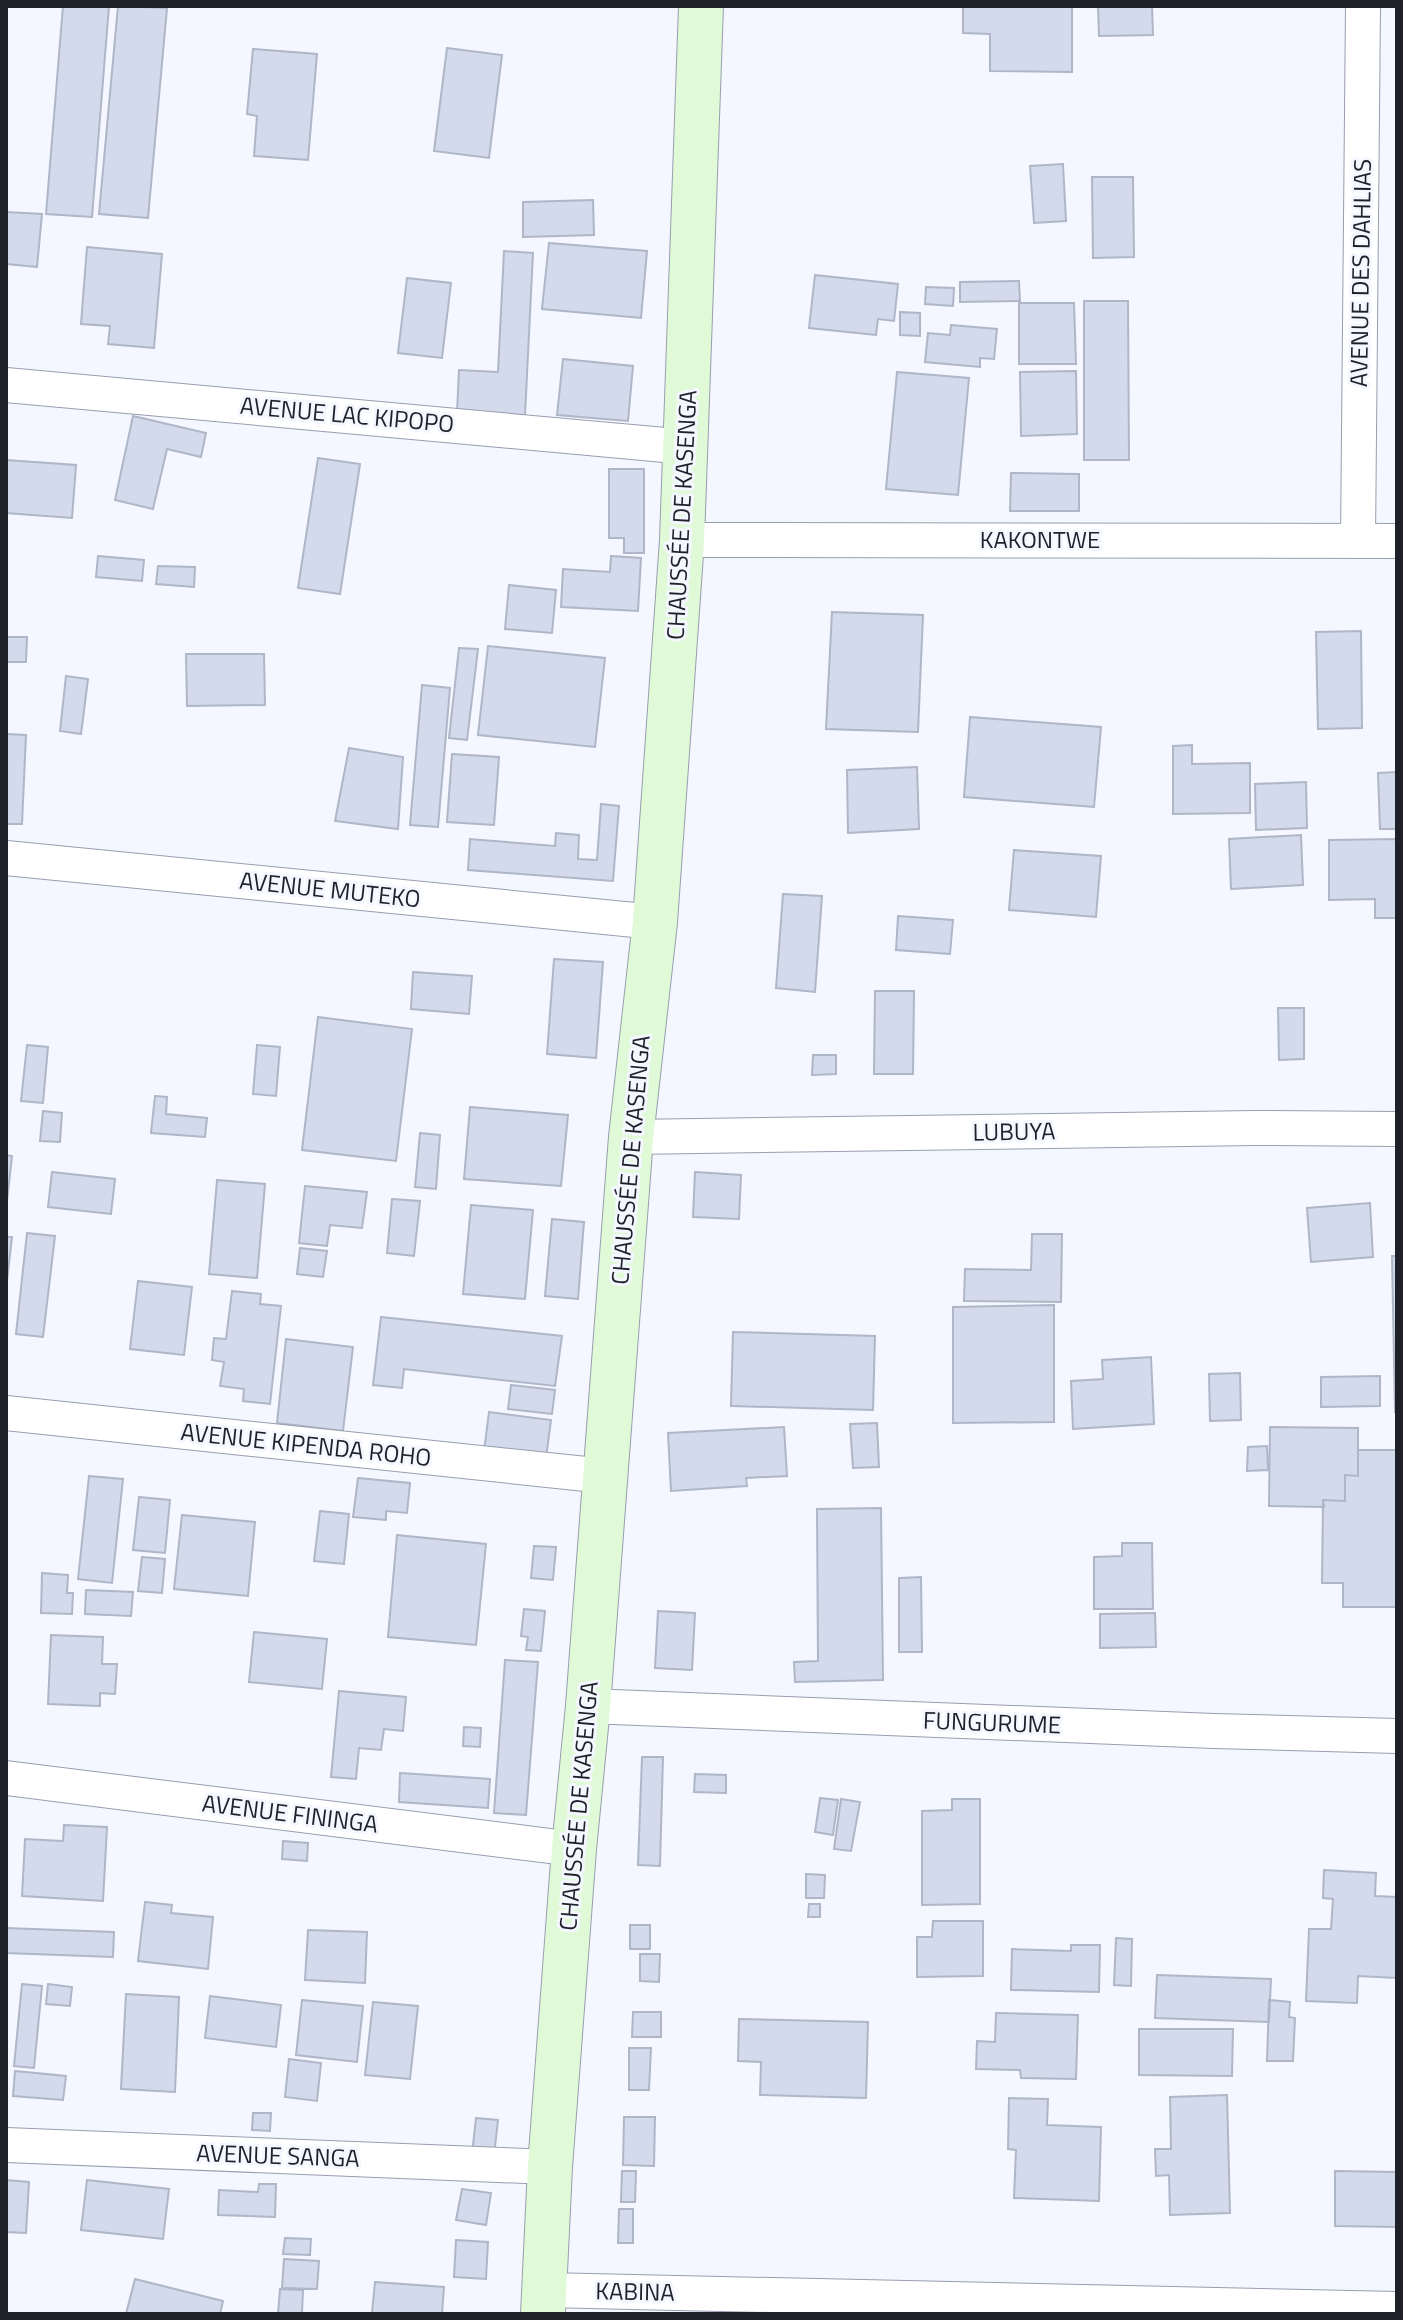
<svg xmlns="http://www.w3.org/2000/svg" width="1403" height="2320" viewBox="0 0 1403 2320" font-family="'Titillium Web',sans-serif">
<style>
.building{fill:#d3daec;stroke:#afb6c7;stroke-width:2}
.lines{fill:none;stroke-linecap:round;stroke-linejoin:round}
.street-casing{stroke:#979eae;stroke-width:36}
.secondary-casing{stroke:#979eae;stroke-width:46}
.street{stroke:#fff;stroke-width:34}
.secondary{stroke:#e0f9d6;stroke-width:44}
.labels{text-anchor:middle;stroke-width:6;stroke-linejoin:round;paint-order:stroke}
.street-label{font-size:24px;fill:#1f2128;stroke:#f4f7ff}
</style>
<rect width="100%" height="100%" fill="#f4f7ff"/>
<path class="building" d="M 63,6 L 109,6 L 92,217 L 46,214 Z
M 118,6 L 167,8 L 148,218 L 99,214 Z
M 963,6 L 1072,6 L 1072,72 L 990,71 L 990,34 L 963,33 Z
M 1098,6 L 1152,6 L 1153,35 L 1099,36 Z
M 447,48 L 502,55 L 489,158 L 434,151 Z
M 253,49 L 317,54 L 308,160 L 254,156 L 257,116 L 247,114 Z
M 1063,164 L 1066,221 L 1034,223 L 1030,166 Z
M 1092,177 L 1133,177 L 1134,257 L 1093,258 Z
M 593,200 L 594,235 L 523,237 L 523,202 Z
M 6,212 L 42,214 L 37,267 L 6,264 Z
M 549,243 L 647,251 L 641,318 L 542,309 Z
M 87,247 L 162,254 L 154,348 L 108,344 L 110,326 L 81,324 Z
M 504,251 L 533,253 L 525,415 L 457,412 L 459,370 L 498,372 Z
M 815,275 L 898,284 L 894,321 L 878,319 L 876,335 L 809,328 Z
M 407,278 L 451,283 L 442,358 L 398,353 Z
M 1019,281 L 1020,301 L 960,302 L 960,282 Z
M 926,287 L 954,288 L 953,306 L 925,304 Z
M 1084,301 L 1128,301 L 1129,460 L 1084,460 Z
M 1019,303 L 1074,303 L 1076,364 L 1019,364 Z
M 900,312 L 920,313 L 920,336 L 900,335 Z
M 951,325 L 997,329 L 994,359 L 980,358 L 980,367 L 925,362 L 928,333 L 950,335 Z
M 563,359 L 633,366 L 628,421 L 557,415 Z
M 1076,371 L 1077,434 L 1021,436 L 1020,372 Z
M 897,372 L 969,378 L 958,495 L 886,489 Z
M 133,416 L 206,433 L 201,457 L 167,449 L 153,509 L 115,500 Z
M 318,458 L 360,464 L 340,594 L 298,588 Z
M 6,460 L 76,465 L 72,518 L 6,513 Z
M 609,469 L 644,469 L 644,553 L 624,553 L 624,538 L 609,538 Z
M 1011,473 L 1079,474 L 1079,511 L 1010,511 Z
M 98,556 L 144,560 L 142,581 L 96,577 Z
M 611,556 L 641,558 L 638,611 L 561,607 L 563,569 L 610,572 Z
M 158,566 L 195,567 L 194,587 L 156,584 Z
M 509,585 L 556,590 L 552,633 L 505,629 Z
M 832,612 L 923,615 L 918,732 L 826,729 Z
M 1361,631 L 1362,728 L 1318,729 L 1316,632 Z
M 6,637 L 27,637 L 26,662 L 6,662 Z
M 488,646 L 605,658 L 595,747 L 478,735 Z
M 459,648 L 478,649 L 467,740 L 449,738 Z
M 186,654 L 264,654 L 265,705 L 187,706 Z
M 66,676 L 88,679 L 81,734 L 60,731 Z
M 422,685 L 450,688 L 438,827 L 410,825 Z
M 970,717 L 1101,727 L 1094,807 L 964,797 Z
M 6,734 L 26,735 L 22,824 L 6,824 Z
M 1192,745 L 1192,764 L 1250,763 L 1250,813 L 1173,814 L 1173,746 Z
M 349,748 L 403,757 L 398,829 L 335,821 Z
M 452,754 L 499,757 L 494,825 L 447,822 Z
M 917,767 L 919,829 L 848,833 L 847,770 Z
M 1397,772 L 1397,829 L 1380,829 L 1378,773 Z
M 1306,782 L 1307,828 L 1256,830 L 1255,784 Z
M 601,804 L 619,806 L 613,881 L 468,870 L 470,839 L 555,846 L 556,833 L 579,835 L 578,859 L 597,860 Z
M 1301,835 L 1303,885 L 1231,889 L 1229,839 Z
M 1397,839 L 1397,918 L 1375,918 L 1375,899 L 1329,900 L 1329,840 Z
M 1014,850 L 1101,856 L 1096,917 L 1009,910 Z
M 783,894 L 822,896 L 815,992 L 776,988 Z
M 898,916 L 953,920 L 950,954 L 896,950 Z
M 554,959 L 603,962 L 596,1058 L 547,1054 Z
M 413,972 L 472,976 L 469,1014 L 411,1009 Z
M 875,991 L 914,991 L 913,1074 L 874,1074 Z
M 1278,1008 L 1304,1008 L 1304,1059 L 1279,1060 Z
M 318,1017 L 412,1029 L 396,1161 L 302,1150 Z
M 27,1045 L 48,1047 L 43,1103 L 21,1101 Z
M 257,1045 L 280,1047 L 276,1096 L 253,1094 Z
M 813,1055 L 836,1055 L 836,1074 L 812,1075 Z
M 155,1096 L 167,1097 L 166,1114 L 207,1118 L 205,1137 L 151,1133 Z
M 470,1107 L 568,1115 L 561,1186 L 464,1179 Z
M 43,1111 L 62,1113 L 60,1142 L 40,1141 Z
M 420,1133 L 440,1135 L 436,1189 L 415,1187 Z
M 6,1155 L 12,1156 L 7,1201 L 6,1201 Z
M 52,1172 L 115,1179 L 111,1214 L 48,1207 Z
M 695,1172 L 741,1175 L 739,1219 L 693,1217 Z
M 217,1180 L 265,1184 L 257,1278 L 209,1274 Z
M 305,1186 L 367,1192 L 362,1228 L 330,1225 L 327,1246 L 299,1243 Z
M 392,1199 L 420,1201 L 414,1256 L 387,1253 Z
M 1370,1203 L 1373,1257 L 1311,1262 L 1307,1208 Z
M 471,1205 L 533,1210 L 525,1299 L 463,1294 Z
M 552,1219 L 584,1222 L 578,1299 L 545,1296 Z
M 27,1233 L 55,1236 L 43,1337 L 16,1334 Z
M 1032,1234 L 1062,1234 L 1061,1302 L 964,1301 L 965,1269 L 1031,1270 Z
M 6,1237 L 12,1237 L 7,1281 L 6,1281 Z
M 300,1248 L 327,1251 L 323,1277 L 297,1274 Z
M 1392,1256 L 1397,1256 L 1397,1412 L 1395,1412 Z
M 138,1281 L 192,1287 L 184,1355 L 130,1349 Z
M 232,1291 L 261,1294 L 260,1304 L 281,1306 L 270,1404 L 243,1401 L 244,1389 L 220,1386 L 224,1362 L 212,1360 L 214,1338 L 226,1339 Z
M 1054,1305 L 1054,1422 L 953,1423 L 953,1307 Z
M 381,1317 L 562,1336 L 555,1386 L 404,1369 L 402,1388 L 373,1385 Z
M 733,1332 L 875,1336 L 873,1410 L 731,1406 Z
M 286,1339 L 353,1347 L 343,1431 L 277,1423 Z
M 1151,1357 L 1154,1424 L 1073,1429 L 1071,1381 L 1103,1379 L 1102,1360 Z
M 1240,1373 L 1241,1420 L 1210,1421 L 1209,1374 Z
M 1380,1376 L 1380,1406 L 1321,1407 L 1321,1377 Z
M 511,1385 L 555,1390 L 552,1414 L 508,1409 Z
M 489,1412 L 551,1420 L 546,1458 L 484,1451 Z
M 877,1423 L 879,1467 L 853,1468 L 850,1424 Z
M 784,1427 L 787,1476 L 746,1478 L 747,1486 L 671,1491 L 668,1433 Z
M 1270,1427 L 1358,1428 L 1358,1476 L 1345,1475 L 1345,1501 L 1323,1500 L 1324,1507 L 1269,1506 Z
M 1267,1446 L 1268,1470 L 1247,1471 L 1248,1447 Z
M 1358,1450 L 1397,1450 L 1397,1607 L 1343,1607 L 1343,1583 L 1322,1583 L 1323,1500 L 1345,1501 L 1345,1475 L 1358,1476 Z
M 89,1476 L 123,1479 L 112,1583 L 78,1579 Z
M 358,1478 L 410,1483 L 407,1513 L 386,1511 L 386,1520 L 353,1517 Z
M 139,1497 L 170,1500 L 165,1553 L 133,1550 Z
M 881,1508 L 883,1680 L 795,1682 L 794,1662 L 818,1661 L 817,1509 Z
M 320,1511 L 349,1514 L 344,1564 L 314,1561 Z
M 182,1515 L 255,1522 L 248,1596 L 174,1589 Z
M 397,1535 L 486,1544 L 476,1645 L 388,1637 Z
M 1122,1543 L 1152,1543 L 1153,1609 L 1094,1609 L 1094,1557 L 1122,1556 Z
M 534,1546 L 556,1547 L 553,1580 L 531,1578 Z
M 142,1557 L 165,1559 L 162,1593 L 138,1591 Z
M 42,1573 L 68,1575 L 67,1593 L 73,1593 L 72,1614 L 41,1613 Z
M 921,1577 L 922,1652 L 899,1652 L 899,1578 Z
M 86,1590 L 133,1592 L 131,1616 L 85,1614 Z
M 524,1609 L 545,1611 L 541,1651 L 526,1650 L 528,1637 L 521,1636 Z
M 658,1611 L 695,1613 L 692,1670 L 655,1668 Z
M 1155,1613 L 1156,1647 L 1100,1648 L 1100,1614 Z
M 254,1632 L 327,1639 L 322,1689 L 249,1682 Z
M 51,1635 L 103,1637 L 102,1664 L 117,1664 L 115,1694 L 100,1693 L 100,1706 L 48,1704 Z
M 505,1660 L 538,1662 L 526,1815 L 494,1813 Z
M 339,1691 L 406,1697 L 403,1731 L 384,1729 L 381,1750 L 359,1748 L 356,1779 L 331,1777 Z
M 464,1727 L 481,1728 L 480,1747 L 463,1746 Z
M 642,1757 L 663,1757 L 660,1866 L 638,1865 Z
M 400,1773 L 490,1779 L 488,1808 L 399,1802 Z
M 695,1774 L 726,1775 L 726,1793 L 694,1792 Z
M 820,1798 L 838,1800 L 833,1835 L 815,1832 Z
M 841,1799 L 860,1802 L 851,1851 L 834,1849 Z
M 952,1799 L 980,1799 L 980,1904 L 922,1905 L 922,1811 L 952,1810 Z
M 64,1825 L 107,1827 L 103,1901 L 22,1896 L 25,1839 L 63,1841 Z
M 283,1841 L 308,1843 L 307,1861 L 282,1859 Z
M 1324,1870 L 1376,1873 L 1375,1896 L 1397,1897 L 1397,1978 L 1358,1976 L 1357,2003 L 1306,2001 L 1309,1929 L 1331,1929 L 1333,1899 L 1323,1898 Z
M 806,1874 L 825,1875 L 824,1898 L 806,1898 Z
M 145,1902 L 172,1905 L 171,1913 L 213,1917 L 208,1969 L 138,1961 Z
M 809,1904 L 820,1904 L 820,1917 L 808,1917 Z
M 933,1921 L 983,1921 L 983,1976 L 917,1977 L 917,1937 L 932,1937 Z
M 630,1925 L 650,1925 L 650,1949 L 630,1949 Z
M 6,1928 L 114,1932 L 113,1957 L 6,1953 Z
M 308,1930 L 367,1932 L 365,1983 L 305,1980 Z
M 1116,1938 L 1132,1939 L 1131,1986 L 1114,1985 Z
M 1071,1945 L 1100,1945 L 1099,1992 L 1011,1990 L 1012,1949 L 1071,1951 Z
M 640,1954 L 660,1954 L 659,1982 L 640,1981 Z
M 1157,1975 L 1271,1979 L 1269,2022 L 1155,2018 Z
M 22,1984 L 42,1986 L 34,2068 L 14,2066 Z
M 48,1984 L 72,1987 L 70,2006 L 46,2004 Z
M 126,1994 L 179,1997 L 175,2092 L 121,2089 Z
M 210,1996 L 281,2005 L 276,2047 L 205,2038 Z
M 302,2000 L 363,2006 L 357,2062 L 296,2055 Z
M 1269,2000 L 1290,2002 L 1289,2017 L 1295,2018 L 1293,2061 L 1267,2061 Z
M 373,2002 L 418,2006 L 410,2079 L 365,2075 Z
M 633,2012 L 661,2012 L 661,2037 L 632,2037 Z
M 996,2013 L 1078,2015 L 1076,2079 L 1021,2078 L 1020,2070 L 976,2069 L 977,2041 L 995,2042 Z
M 739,2019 L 868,2022 L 866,2098 L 760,2095 L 761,2062 L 738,2061 Z
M 1139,2029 L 1233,2029 L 1232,2076 L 1139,2075 Z
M 629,2048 L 651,2048 L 649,2090 L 629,2090 Z
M 289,2059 L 321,2063 L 317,2101 L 285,2097 Z
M 15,2071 L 66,2076 L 63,2100 L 13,2096 Z
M 1227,2095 L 1230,2213 L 1170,2215 L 1169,2175 L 1156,2176 L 1155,2149 L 1171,2149 L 1170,2097 Z
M 1009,2098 L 1048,2099 L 1047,2125 L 1101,2127 L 1099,2201 L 1014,2198 L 1016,2150 L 1008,2149 Z
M 253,2113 L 271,2113 L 270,2131 L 252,2130 Z
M 624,2117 L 655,2117 L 654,2166 L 623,2165 Z
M 476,2118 L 498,2120 L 494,2156 L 472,2154 Z
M 622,2171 L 636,2171 L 635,2202 L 621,2202 Z
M 1335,2171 L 1397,2172 L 1397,2227 L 1335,2226 Z
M 6,2180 L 29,2182 L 26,2233 L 6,2232 Z
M 87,2180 L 169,2189 L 163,2239 L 81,2230 Z
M 259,2184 L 276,2184 L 275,2217 L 218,2215 L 219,2190 L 258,2192 Z
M 462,2189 L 491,2193 L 486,2225 L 456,2220 Z
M 619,2209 L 633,2209 L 633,2243 L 618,2243 Z
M 285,2238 L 311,2239 L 310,2255 L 283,2254 Z
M 456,2240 L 488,2242 L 486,2279 L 454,2277 Z
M 284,2259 L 319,2261 L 317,2289 L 282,2288 Z
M 135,2279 L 223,2301 L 220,2314 L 126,2314 Z
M 375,2282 L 444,2287 L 442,2314 L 372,2313 Z
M 280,2289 L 303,2290 L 302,2314 L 278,2314 Z"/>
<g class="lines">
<defs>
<path id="street" d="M 6,385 L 687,447
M 682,540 L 1397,541
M 1358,541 L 1363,6
M 6,858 L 655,922
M 631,1137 L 1255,1128 L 1397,1129
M 6,1413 L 605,1476
M 588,1706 L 1214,1731 L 1397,1736
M 6,1778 L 574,1849
M 6,2145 L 550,2167
M 545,2290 L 1397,2309"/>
<path id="secondary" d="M 543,2314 L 550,2167 L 574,1849 L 588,1706 L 631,1137 L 655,922 L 682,540 L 701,6"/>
</defs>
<use href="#street" class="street-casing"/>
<use href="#secondary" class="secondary-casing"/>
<use href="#street" class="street"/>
<use href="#secondary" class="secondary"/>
</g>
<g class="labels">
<g class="street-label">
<text transform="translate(1361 273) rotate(-89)" y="8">AVENUE DES DAHLIAS</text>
<text transform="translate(347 415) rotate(5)" y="8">AVENUE LAC KIPOPO</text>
<text transform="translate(682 515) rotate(-87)" y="8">CHAUSSÉE DE KASENGA</text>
<text x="1040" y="548">KAKONTWE</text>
<text transform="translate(330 890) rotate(6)" y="8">AVENUE MUTEKO</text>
<text transform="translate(1014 1132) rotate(-1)" y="8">LUBUYA</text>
<text transform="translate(631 1160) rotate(-85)" y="8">CHAUSSÉE DE KASENGA</text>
<text transform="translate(306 1445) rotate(6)" y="8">AVENUE KIPENDA ROHO</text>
<text transform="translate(992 1723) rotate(2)" y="8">FUNGURUME</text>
<text transform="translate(579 1806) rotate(-85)" y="8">CHAUSSÉE DE KASENGA</text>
<text transform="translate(290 1814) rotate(7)" y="8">AVENUE FININGA</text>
<text transform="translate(278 2156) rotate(2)" y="8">AVENUE SANGA</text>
<text transform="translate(635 2292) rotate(1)" y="8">KABINA</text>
</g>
</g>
<rect width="1403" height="2320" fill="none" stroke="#1f2128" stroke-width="16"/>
</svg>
